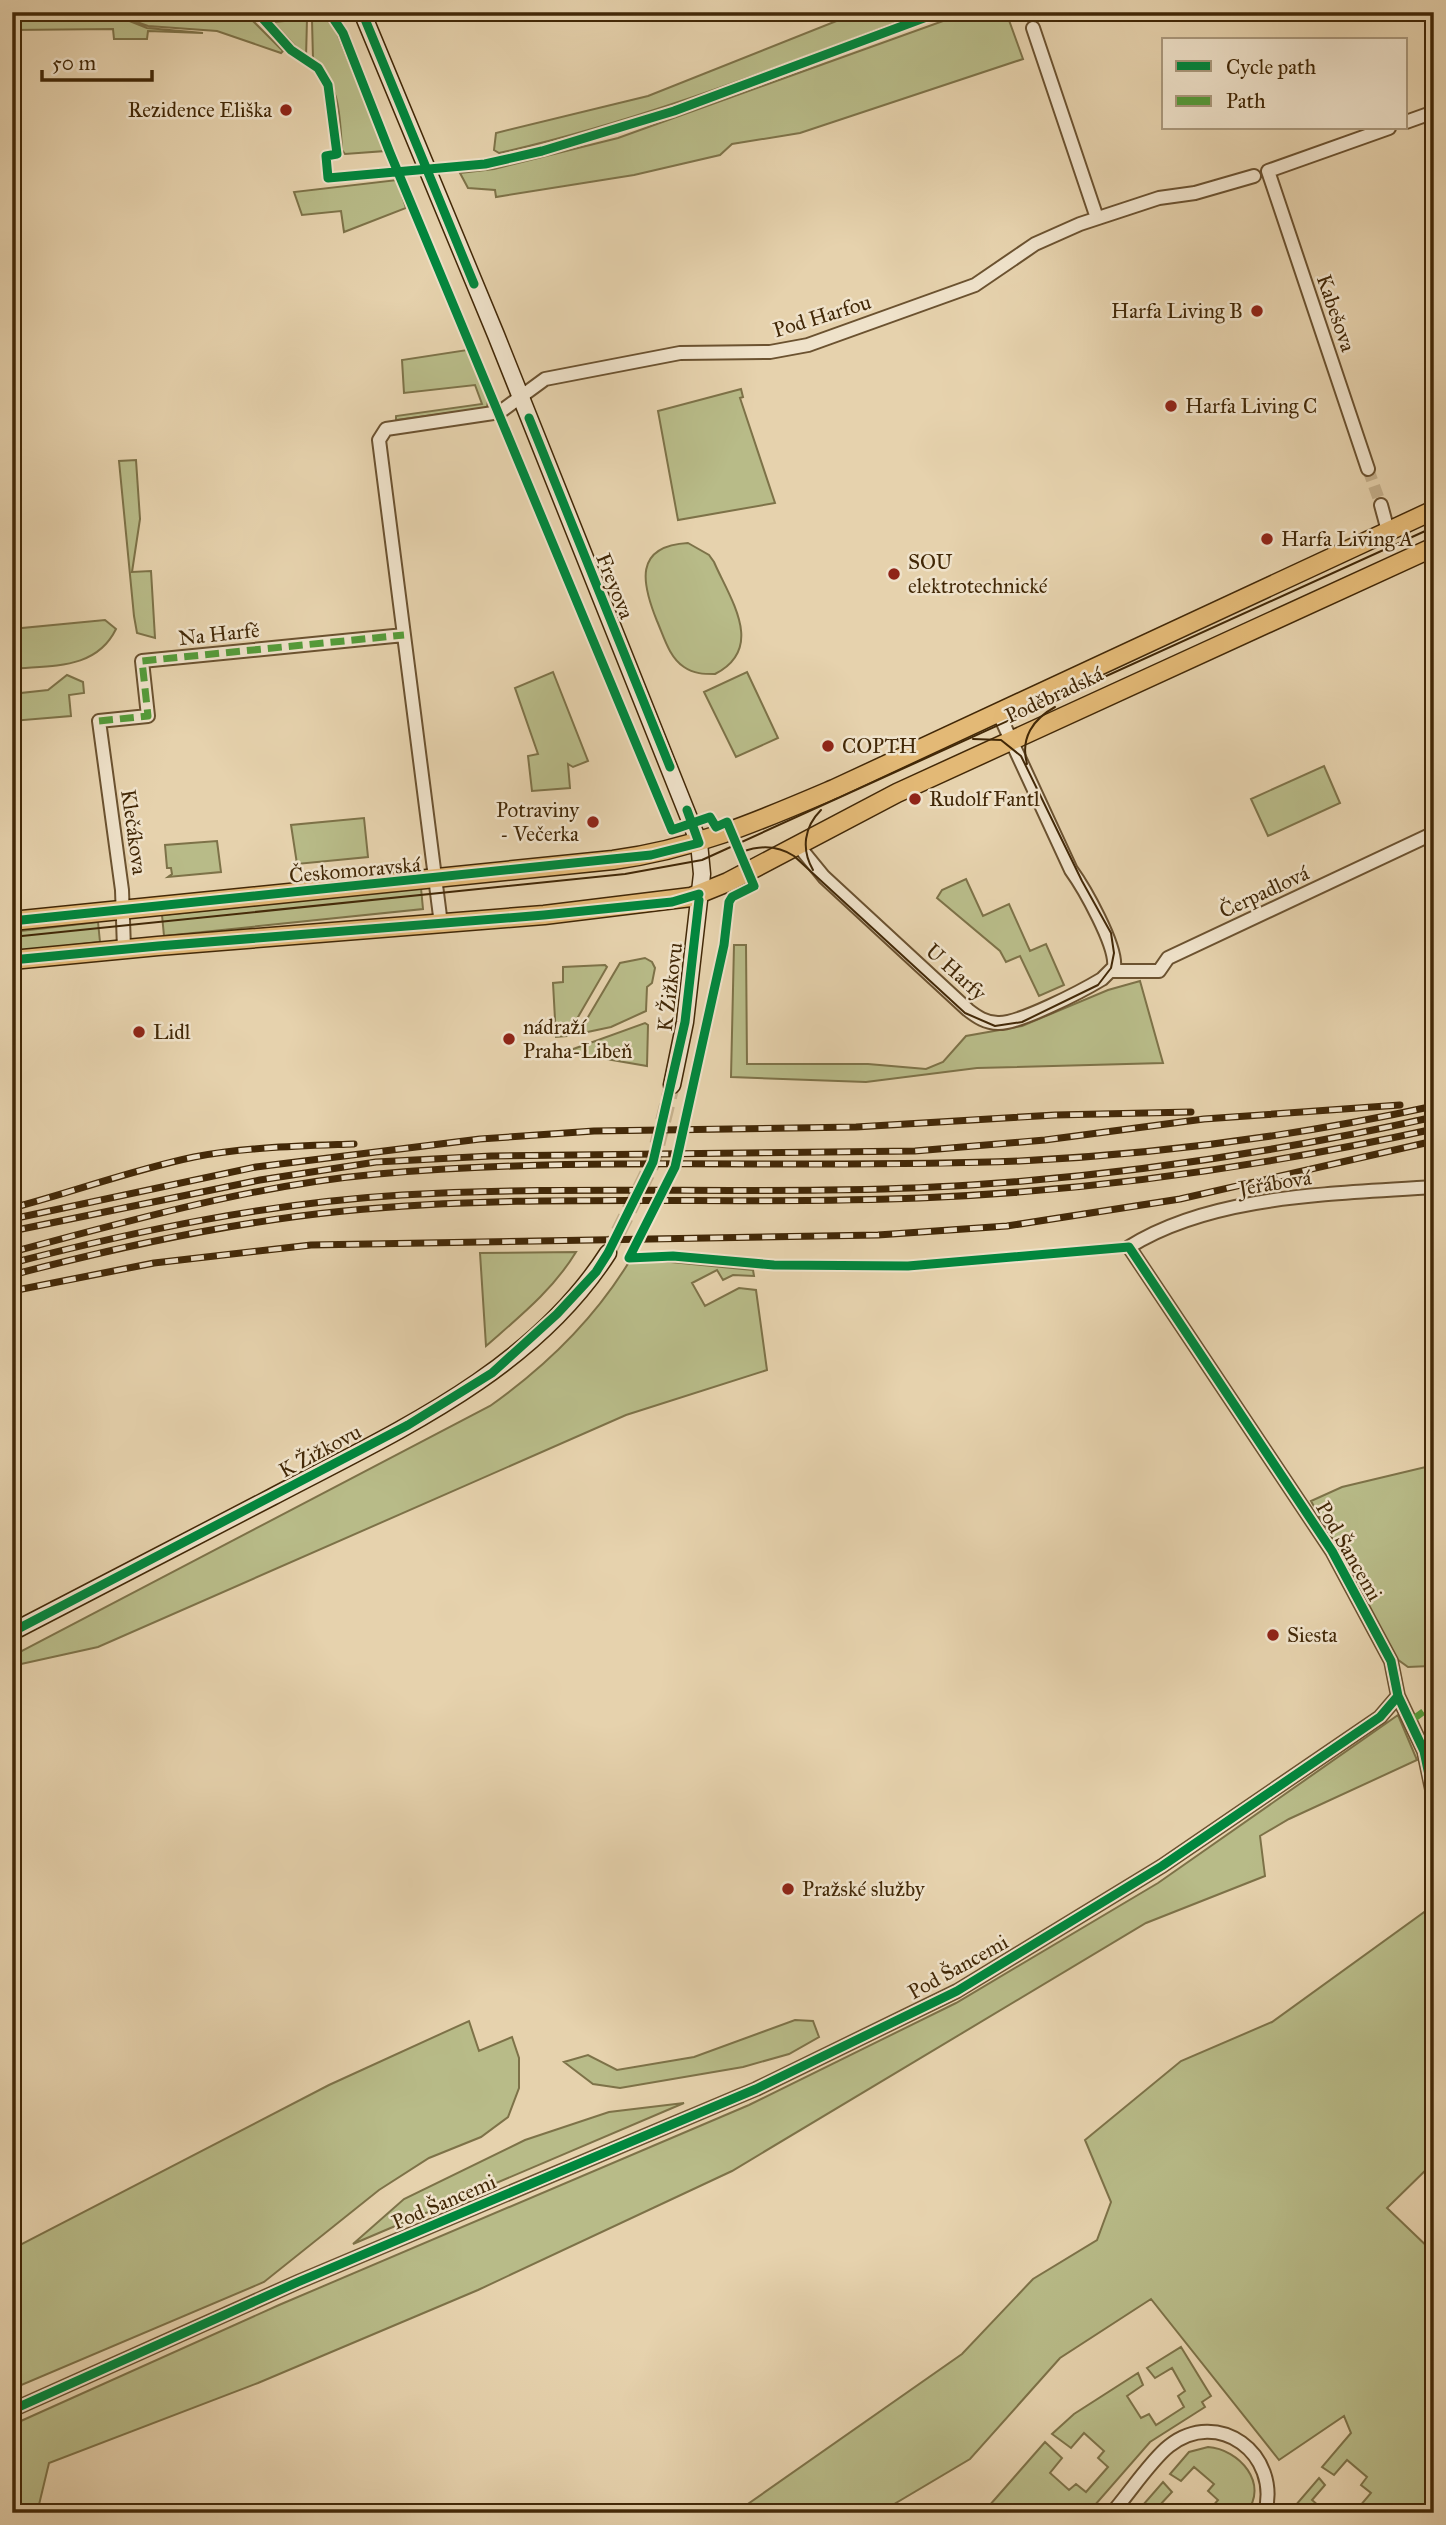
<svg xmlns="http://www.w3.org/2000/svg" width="1446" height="2525" viewBox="0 0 1446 2525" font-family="'IM FELL Great Primer',serif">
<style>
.green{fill:#b8bb88;stroke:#7d7248;stroke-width:2}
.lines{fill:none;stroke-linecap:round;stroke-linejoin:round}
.minor-tunnel{stroke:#c5b08c;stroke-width:12;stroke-dasharray:12 6;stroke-linecap:butt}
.secondary-tunnel{stroke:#c5b08c;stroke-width:16;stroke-dasharray:16 8;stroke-linecap:butt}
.minor-casing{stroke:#6b5230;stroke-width:16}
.secondary-casing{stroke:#422807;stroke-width:19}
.primary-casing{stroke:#422807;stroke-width:21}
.minor{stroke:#efe2ca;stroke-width:12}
.secondary{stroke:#efe2ca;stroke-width:16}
.primary{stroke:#e3b976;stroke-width:18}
.tram{stroke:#422807;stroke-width:2}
.rail-casing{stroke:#422807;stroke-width:7}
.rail{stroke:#efe2ca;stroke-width:4.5;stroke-dasharray:13;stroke-linecap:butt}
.quiet{stroke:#549c3a;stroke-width:7;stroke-dasharray:14 7;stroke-linecap:butt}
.cycleway-casing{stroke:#efe2ca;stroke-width:13}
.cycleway{stroke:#00873e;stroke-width:9}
.poi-dot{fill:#8f2418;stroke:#efe2ca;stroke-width:2.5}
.labels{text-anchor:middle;stroke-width:5;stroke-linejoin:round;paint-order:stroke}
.poi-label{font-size:21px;fill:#422807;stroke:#efe2ca;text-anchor:start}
.street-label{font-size:21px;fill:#422807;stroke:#efe2ca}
</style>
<rect width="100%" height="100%" fill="#e6d2ad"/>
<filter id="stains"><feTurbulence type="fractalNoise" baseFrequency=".00286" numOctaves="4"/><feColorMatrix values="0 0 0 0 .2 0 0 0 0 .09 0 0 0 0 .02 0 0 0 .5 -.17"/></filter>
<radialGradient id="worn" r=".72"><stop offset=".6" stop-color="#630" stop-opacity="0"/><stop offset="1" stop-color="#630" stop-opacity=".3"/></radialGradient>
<path class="green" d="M 859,12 L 925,12 C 784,64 646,120 499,153 L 494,150 L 496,133 L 648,96 Z
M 968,12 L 1006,12 L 1023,59 L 800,133 L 732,144 L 720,155 L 634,175 L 496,197 L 495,190 L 468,188 L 460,173 L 494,169 L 618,138 Z
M 12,13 L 117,16 L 147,28 L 203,33 L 148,31 L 147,39 L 114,39 L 113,29 L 12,30 Z
M 131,15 L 251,19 L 283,51 L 281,53 L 217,31 L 148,26 L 131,20 Z
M 307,19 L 306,58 L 273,22 Z
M 312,20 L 328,21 L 335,28 L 385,151 L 345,154 L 342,150 C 340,116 340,83 313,59 Z
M 397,180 L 406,208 L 344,232 L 341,211 L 302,215 L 294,192 Z
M 467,350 L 488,400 L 487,408 L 396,420 L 396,416 L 482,404 L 475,385 L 404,393 L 402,360 Z
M 741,389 L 743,397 L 740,398 L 775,503 L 678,520 L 658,411 Z
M 136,460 L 140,519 L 132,572 L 151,571 L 155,638 L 137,633 L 134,616 L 119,461 Z
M 688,543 L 709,555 L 714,562 C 730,599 766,648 715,674 C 704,674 694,674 684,667 C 669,657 664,637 657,621 C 642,584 633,546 688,543 Z
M 105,620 L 116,629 C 96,670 52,665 12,669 L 12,629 Z
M 553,672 L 588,761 L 573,767 L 568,764 L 570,788 L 532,791 L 528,756 L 538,754 L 515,688 Z
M 747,672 L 778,738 L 736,757 L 704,692 Z
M 67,675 L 83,682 L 84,693 L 69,695 L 71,716 L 12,721 L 12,694 L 48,690 Z
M 1324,766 L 1340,803 L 1268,836 L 1251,799 Z
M 364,818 L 368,857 L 297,864 L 291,825 Z
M 217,841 L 221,872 L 168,877 L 172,874 L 171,868 L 167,868 L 165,845 Z
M 966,879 L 983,916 L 1009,904 L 1030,951 L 1046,944 L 1064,985 L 1039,996 L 1020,956 L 1006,962 L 1000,951 L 937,898 L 942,890 Z
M 421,888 L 423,909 L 164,936 L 162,915 Z
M 98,922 L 100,942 L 12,952 L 12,932 Z
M 734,945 L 746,945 L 747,1064 L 868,1064 L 926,1069 L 943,1062 L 966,1036 L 1022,1026 L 1108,990 L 1140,981 L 1163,1063 L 977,1068 L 866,1082 L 731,1077 Z
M 645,958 L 652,962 L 655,968 L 652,983 L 647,987 L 646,1011 L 611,1027 L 578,1034 L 620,963 Z
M 605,965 L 607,967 L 567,1036 L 556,1037 L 553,983 L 563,982 L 563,967 Z
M 645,1023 L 648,1025 L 647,1066 L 565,1052 Z
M 576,1252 C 553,1290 519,1317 486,1346 L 480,1253 Z
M 629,1262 L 671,1262 L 753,1270 L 754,1276 L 733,1275 L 723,1280 L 717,1270 L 692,1283 L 705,1306 L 739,1288 L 756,1290 L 767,1370 L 626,1415 L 98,1647 L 12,1666 L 12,1656 L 490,1406 C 545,1367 593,1321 629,1262 Z
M 1434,1465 L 1434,1670 L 1430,1666 L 1408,1667 L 1397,1659 L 1311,1501 L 1342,1487 Z
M 1398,1715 L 1417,1760 L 1289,1819 L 1260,1836 L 1265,1876 L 1146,1923 L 732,2171 L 478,2290 L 258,2383 L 49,2463 L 37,2513 L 12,2513 L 12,2425 L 279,2305 L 749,2105 L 956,2003 L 1158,1883 Z
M 1434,1905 L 1434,2162 L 1387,2208 L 1434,2253 L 1434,2513 L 1354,2513 L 1371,2493 L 1361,2485 L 1367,2477 L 1347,2460 L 1334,2475 L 1322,2467 L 1351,2433 L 1344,2416 L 1279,2460 L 1151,2299 L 1060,2358 L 970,2459 L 879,2513 L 735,2513 L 962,2354 L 1033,2279 L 1097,2240 L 1111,2202 L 1085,2140 L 1181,2061 L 1272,2022 Z
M 795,2020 L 813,2021 L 819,2037 L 789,2054 L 743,2067 L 620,2088 L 593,2084 L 564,2062 L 588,2055 L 617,2070 L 694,2057 Z
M 469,2021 L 479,2051 L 512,2037 L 519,2058 L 519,2088 L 508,2117 L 481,2137 L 429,2158 L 379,2190 L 264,2282 L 12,2389 L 12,2249 L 329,2085 Z
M 684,2103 L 353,2244 L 404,2199 L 525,2140 L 609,2112 Z
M 1181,2347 L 1211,2396 L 1202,2402 L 1205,2407 L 1150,2442 L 1088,2513 L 1029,2513 L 1021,2506 L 1015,2513 L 997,2513 L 989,2506 L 1045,2442 L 1062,2458 L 1050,2473 L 1069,2490 L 1076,2484 L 1086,2492 L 1108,2467 L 1098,2458 L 1104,2451 L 1084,2433 L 1071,2448 L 1052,2434 L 1074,2414 L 1138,2373 L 1143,2385 L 1127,2396 L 1141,2418 L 1149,2414 L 1156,2425 L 1184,2407 L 1178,2396 L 1185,2391 L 1172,2368 L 1155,2378 L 1147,2368 Z
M 1208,2447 C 1239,2449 1270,2484 1246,2513 L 1207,2513 L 1218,2500 L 1208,2491 L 1214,2484 L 1194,2467 L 1181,2481 L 1170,2474 L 1189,2452 Z
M 1319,2478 L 1325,2485 L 1312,2500 L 1327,2513 L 1289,2513 Z
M 1163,2482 L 1172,2492 L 1159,2506 L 1167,2513 L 1136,2513 Z"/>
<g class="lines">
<path class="minor-tunnel" d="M 1368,469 L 1381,505"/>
<path class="secondary-tunnel" d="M 608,1253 L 653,1162 L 672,1085"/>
<defs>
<path id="minor" d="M 1033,28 L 1097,218
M 1406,122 L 1434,112
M 1368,469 L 1268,171 L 1389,128
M 1381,505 L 1388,531
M 797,844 L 824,877 L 968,1010 C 977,1017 986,1023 998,1023 C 1019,1024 1082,991 1102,979 L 1114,967 C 1117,946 1084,888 1071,870 L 998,712
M 441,924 L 379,440 L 386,429 L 500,412 L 545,379 L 680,353 L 770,352 L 808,345 L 975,285 L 1035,244 L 1080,224 L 1159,198 L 1195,193 L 1254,176
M 124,949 L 122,890 L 99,721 L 148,716 L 142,661 L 404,635
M 1112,971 L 1159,971 L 1168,958 L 1434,833
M 1434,1187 C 1336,1194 1213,1194 1129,1247 L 1332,1551 L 1391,1661 L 1398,1696 L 1424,1751 L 1434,1799
M 12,2410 L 298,2282 L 756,2089 L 957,1991 L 1162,1866 L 1380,1717 L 1398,1696
M 1112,2513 C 1128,2495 1151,2460 1169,2446 C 1218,2407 1281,2454 1265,2513"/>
<path id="secondary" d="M 362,12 L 496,335 L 699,843 L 702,874 L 685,1022 L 672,1085
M 12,1632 C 99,1587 185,1542 272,1497 C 393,1433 531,1373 608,1253"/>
<path id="primary" d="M 12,921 L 613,860 C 695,849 759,821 834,789 L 1434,510
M 12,960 L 158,946 L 544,915 L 691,897 L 728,882 L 897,793 L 1434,547"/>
</defs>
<use href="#minor" class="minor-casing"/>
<use href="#secondary" class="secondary-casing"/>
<use href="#primary" class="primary-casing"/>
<use href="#minor" class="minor"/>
<use href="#secondary" class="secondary"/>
<use href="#primary" class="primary"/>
<path class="tram" d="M 1027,764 C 1020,738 1033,719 1055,707
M 742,852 C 760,845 777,845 794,856 L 965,1013 L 995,1026 L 1022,1022 L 1098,985 L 1111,968 L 1114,953 L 1111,933 L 1082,881 L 1021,756 L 1001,740 L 973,739
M 813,870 C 801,849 804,827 821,810
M 12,937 L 625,874 L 702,860 L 1434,527"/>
<defs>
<path id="rail" d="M 12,1208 C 73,1192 132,1170 194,1157 C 247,1147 301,1146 354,1144
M 12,1219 L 256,1167 L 480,1139 L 594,1131 L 856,1127 L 1055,1115 L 1191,1112
M 12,1231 L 260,1180 L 376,1162 L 491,1156 L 915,1151 L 1045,1140 L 1204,1119 L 1400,1105
M 12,1252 C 133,1220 254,1185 378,1174 C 591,1155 806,1170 1020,1161 C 1159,1154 1297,1136 1434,1106
M 12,1263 C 140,1230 269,1203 402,1195 C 591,1184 781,1197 971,1185 C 1126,1175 1282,1151 1434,1117
M 12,1275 C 122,1246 232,1222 344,1211 C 536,1192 729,1206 920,1198 C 1093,1191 1265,1166 1434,1129
M 12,1291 L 154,1263 L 311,1245 L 878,1235 L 1007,1226 L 1180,1199 L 1434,1141"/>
</defs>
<use href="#rail" class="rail-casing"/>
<use href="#rail" class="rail"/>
<path class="quiet" d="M 99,721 L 148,716 L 142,661 L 404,635
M 1412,1720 L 1434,1704"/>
<defs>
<path id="cycleway" d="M 257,12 L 291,50 L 318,68 L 328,85 L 337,154 L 326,156 L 328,178 L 485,164 L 542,151 L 674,111 L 940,12
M 329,12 L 343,33 L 390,153 L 672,830 L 710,817 L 716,827 L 727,822 L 754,886 L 732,897 L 729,902 L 724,945 L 675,1167 L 629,1258 L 673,1256 L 774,1265 L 908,1266 L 1129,1247 L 1332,1551 L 1391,1661 L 1398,1696 L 1424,1751 L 1434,1799
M 362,12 L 474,284
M 529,418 L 670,767
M 12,921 L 651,855 L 699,843 L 687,810
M 12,960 L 158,946 L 544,915 L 672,902 L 699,894
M 12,1632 L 408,1425 L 492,1373 L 557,1314 L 596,1272 L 608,1253 L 653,1162 L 685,1022 L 699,900
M 12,2410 L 298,2282 L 756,2089 L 957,1991 L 1162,1866 L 1380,1717 L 1398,1696"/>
</defs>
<use href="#cycleway" class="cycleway-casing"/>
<use href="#cycleway" class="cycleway"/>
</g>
<g class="poi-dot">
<circle cx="286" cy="110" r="7"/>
<circle cx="1257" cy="311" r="7"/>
<circle cx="1171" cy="406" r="7"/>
<circle cx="1267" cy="539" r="7"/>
<circle cx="894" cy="574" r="7"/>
<circle cx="828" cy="746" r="7"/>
<circle cx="915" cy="799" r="7"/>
<circle cx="593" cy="822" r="7"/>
<circle cx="139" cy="1032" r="7"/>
<circle cx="509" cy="1039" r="7"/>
<circle cx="1273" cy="1635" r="7"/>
<circle cx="788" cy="1889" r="7"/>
</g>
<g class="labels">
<g class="poi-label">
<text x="272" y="117" text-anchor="end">Rezidence Eliška</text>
<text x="1243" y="318" text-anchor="end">Harfa Living B</text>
<text x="1185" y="413">Harfa Living C</text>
<text x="1281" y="546">Harfa Living A</text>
<text x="908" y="569">SOU<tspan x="908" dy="24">elektrotechnické</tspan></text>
<text x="842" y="753">COPTH</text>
<text x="929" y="806">Rudolf Fantl</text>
<text x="579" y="817" text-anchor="end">Potraviny<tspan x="579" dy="24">- Večerka</tspan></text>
<text x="523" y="1034">nádraží<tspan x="523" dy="24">Praha-Libeň</tspan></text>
<text x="153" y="1039">Lidl</text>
<text x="1287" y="1642">Siesta</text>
<text x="802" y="1896">Pražské služby</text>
</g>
<g class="street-label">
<text transform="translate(1336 313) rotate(71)" y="7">Kabešova</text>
<text transform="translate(822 316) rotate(-17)" y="7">Pod Harfou</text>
<text transform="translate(615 586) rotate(68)" y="7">Freyova</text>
<text transform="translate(219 634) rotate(-6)" y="7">Na Harfě</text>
<text transform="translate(1054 695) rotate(-25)" y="7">Poděbradská</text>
<text transform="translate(134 832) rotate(82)" y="7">Klečákova</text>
<text transform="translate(355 870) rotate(-5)" y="7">Českomoravská</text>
<text transform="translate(1264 892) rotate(-25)" y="7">Čerpadlová</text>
<text transform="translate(956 972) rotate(42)" y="7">U Harfy</text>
<text transform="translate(670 987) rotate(-83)" y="7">K Žižkovu</text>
<text transform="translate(1275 1183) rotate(-9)" y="7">Jeřábová</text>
<text transform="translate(320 1451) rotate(-28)" y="7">K Žižkovu</text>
<text transform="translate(1349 1551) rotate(60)" y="7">Pod Šancemi</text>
<text transform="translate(958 1967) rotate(-29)" y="7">Pod Šancemi</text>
<text transform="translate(444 2202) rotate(-23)" y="7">Pod Šancemi</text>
</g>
</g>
<rect width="1446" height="2525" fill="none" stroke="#e6d2ad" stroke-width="42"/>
<rect x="14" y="14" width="1418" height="2497" fill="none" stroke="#422807" stroke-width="3.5"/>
<rect x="21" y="21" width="1404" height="2483" fill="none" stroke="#422807" stroke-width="2"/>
<rect x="1162" y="38" width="245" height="91" fill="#efe2ca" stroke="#aa987c" stroke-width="2"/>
<rect x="1176" y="61" width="35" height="10" fill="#00873e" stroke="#aa987c" stroke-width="2"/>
<text x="1226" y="74" font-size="21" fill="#422807">Cycle path</text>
<rect x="1176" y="96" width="35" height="10" fill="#549c3a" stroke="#aa987c" stroke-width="2"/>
<text x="1226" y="108" font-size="21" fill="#422807">Path</text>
<path d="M42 70v10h110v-10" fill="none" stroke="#422807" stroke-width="3.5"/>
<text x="52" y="70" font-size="21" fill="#422807" stroke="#efe2ca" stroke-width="5" paint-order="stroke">50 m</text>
<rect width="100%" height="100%" filter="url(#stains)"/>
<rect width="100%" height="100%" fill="url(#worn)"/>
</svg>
